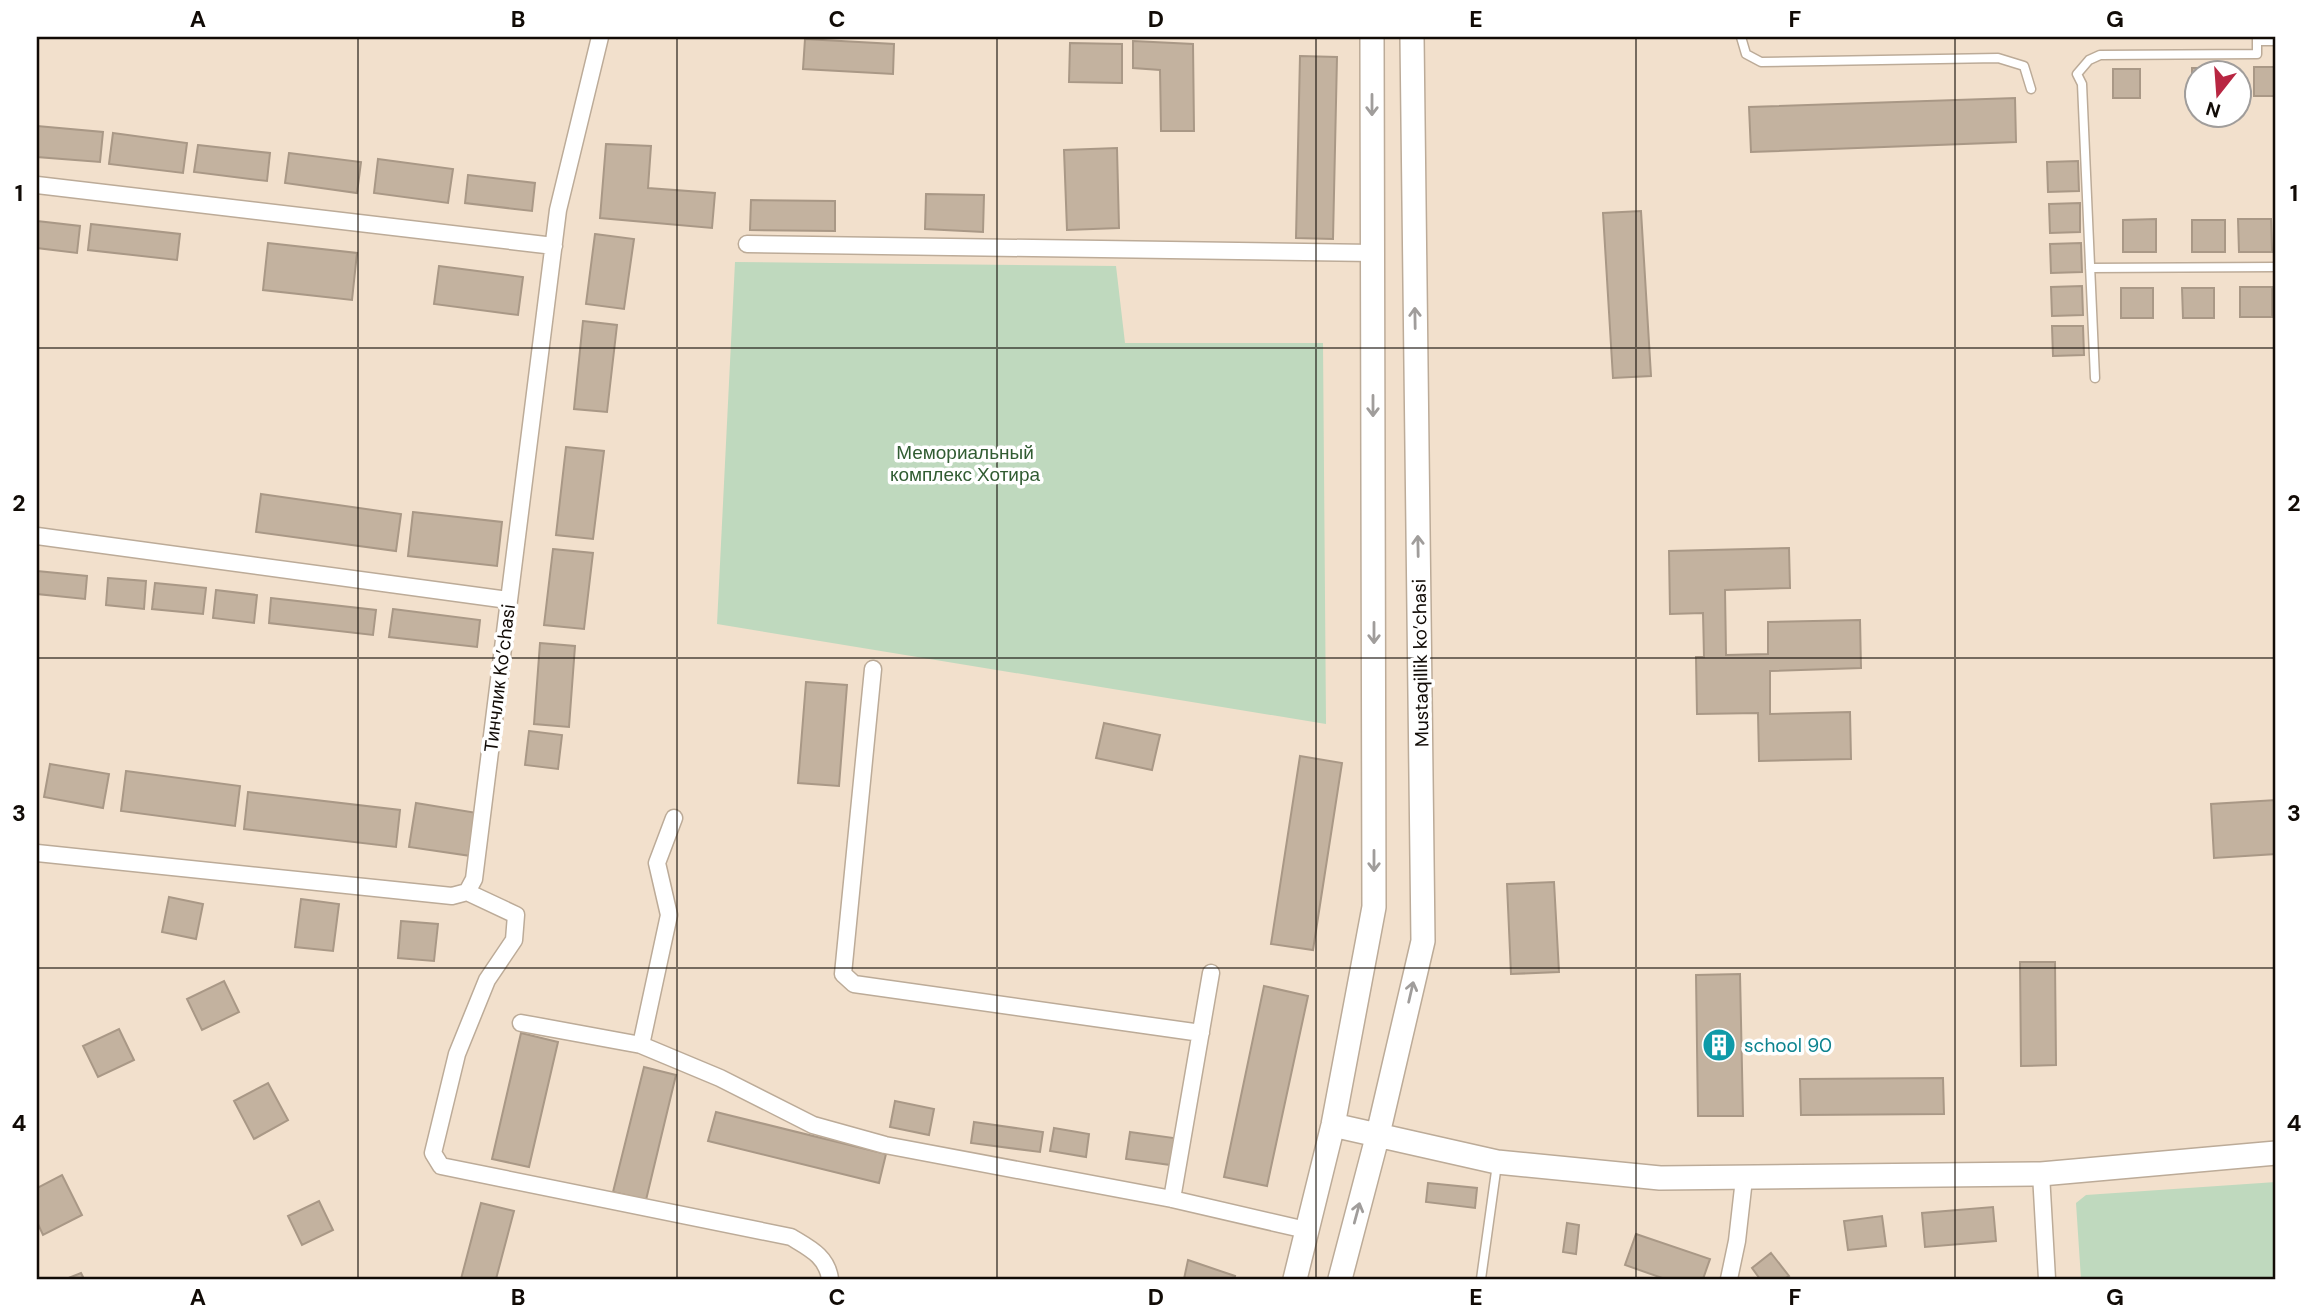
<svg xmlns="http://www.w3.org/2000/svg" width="2313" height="1316" viewBox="0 0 2313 1316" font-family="'DM Sans',sans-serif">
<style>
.green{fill:#bfd9be}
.building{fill:#c3b29f;stroke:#a99886;stroke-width:2}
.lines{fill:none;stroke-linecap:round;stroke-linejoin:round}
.lane-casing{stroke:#bcab98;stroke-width:11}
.street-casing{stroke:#bcab98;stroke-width:19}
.secondary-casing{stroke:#bcab98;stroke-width:26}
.lane{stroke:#fff;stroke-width:8}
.street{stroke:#fff;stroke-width:16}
.secondary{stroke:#fff;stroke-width:23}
.oneway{stroke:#a09d9b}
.grid{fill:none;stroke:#110b06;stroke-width:2;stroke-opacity:0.55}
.labels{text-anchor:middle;stroke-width:7;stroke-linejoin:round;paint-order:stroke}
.park-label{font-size:19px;fill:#315c32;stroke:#fff}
.street-label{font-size:19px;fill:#110b06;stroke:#fff}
.culture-label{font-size:19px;fill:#0d838f;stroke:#fff;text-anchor:start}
.neatline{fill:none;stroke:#110b06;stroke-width:2.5}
.grid-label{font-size:23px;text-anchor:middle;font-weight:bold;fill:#110b06}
</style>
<rect width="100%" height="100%" fill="#f2e0cc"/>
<path class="green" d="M 735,262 L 1116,266 L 1125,343 L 1323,343 L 1326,724 L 717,624 Z
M 2276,1182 L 2276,1279 L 2081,1279 L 2076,1203 L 2086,1195 Z"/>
<path class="building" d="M 805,39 L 894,44 L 893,74 L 803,69 Z
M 1133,41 L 1193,44 L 1194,131 L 1161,131 L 1160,70 L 1133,68 Z
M 1070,43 L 1122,44 L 1122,83 L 1069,82 Z
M 1300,56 L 1337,57 L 1333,239 L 1296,238 Z
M 2254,67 L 2276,67 L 2276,96 L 2254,96 Z
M 2192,68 L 2219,68 L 2219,74 L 2198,74 L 2198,97 L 2192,97 Z
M 2113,69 L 2140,69 L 2140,98 L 2113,98 Z
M 2015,98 L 2016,142 L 1751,152 L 1749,107 Z
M 37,126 L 103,132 L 100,162 L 37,157 Z
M 113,133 L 187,143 L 183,173 L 109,164 Z
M 606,144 L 651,146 L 648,188 L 715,193 L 712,228 L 600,218 Z
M 198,145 L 270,153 L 267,181 L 194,172 Z
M 1117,148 L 1119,228 L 1067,230 L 1064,150 Z
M 289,153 L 361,162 L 357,193 L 285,183 Z
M 378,159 L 453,169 L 448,203 L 374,193 Z
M 2078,161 L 2079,191 L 2048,192 L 2047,162 Z
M 468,175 L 535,183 L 532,211 L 465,203 Z
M 926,194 L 984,195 L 983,232 L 925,229 Z
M 751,200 L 835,201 L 835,231 L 750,230 Z
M 2080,203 L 2080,232 L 2050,233 L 2049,204 Z
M 1641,211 L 1651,376 L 1613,378 L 1603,213 Z
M 2156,219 L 2156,252 L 2123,252 L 2123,220 Z
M 2238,219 L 2271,219 L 2272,252 L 2239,252 Z
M 2192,220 L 2225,220 L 2225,252 L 2192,252 Z
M 37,221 L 80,226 L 77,253 L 37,248 Z
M 91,224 L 180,234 L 177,260 L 88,250 Z
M 595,234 L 634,239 L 624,309 L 586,304 Z
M 268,243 L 357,253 L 352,300 L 263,290 Z
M 2081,243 L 2082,272 L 2051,273 L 2050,244 Z
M 439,266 L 523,277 L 518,315 L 434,304 Z
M 2082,286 L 2083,315 L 2052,316 L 2051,287 Z
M 2240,287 L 2272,287 L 2272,317 L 2240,317 Z
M 2121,288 L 2153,288 L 2153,318 L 2121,318 Z
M 2182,288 L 2214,288 L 2214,318 L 2183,318 Z
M 583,321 L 617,325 L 607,412 L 574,409 Z
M 2052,326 L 2083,326 L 2084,355 L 2053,356 Z
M 566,447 L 604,451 L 593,539 L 556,535 Z
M 261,494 L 401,514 L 396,551 L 256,532 Z
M 413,512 L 502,522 L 497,566 L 408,556 Z
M 1789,548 L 1790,588 L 1725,590 L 1726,655 L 1768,654 L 1768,622 L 1860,620 L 1861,668 L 1770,671 L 1770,714 L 1850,712 L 1851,759 L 1759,761 L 1758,713 L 1697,714 L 1696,657 L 1704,657 L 1703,613 L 1670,614 L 1669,551 Z
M 553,549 L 593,553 L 584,629 L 544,625 Z
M 37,571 L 87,576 L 85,599 L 37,594 Z
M 108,578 L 146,581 L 144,609 L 106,605 Z
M 155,583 L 206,588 L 203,614 L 152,609 Z
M 216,590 L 257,595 L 254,623 L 213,618 Z
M 271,598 L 376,610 L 373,635 L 269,623 Z
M 393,609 L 480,620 L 477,647 L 389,637 Z
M 540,643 L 575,646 L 569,727 L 534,724 Z
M 806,682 L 847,685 L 839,786 L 798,783 Z
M 1104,723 L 1160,735 L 1152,770 L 1096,758 Z
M 529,731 L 562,735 L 558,769 L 525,765 Z
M 1300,756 L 1342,763 L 1313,950 L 1271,944 Z
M 50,764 L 109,774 L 103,808 L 44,797 Z
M 126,771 L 240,786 L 235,826 L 121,811 Z
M 248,792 L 400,810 L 396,847 L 244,829 Z
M 2276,800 L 2276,854 L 2214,858 L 2211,804 Z
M 416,803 L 477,813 L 471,856 L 409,847 Z
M 1554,882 L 1559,972 L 1511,974 L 1507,884 Z
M 169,897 L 203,904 L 196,939 L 162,932 Z
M 301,899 L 339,904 L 333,951 L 295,947 Z
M 401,921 L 438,924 L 434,961 L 398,958 Z
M 2020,962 L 2055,962 L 2056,1065 L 2021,1066 Z
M 1740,974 L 1743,1116 L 1698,1116 L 1696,975 Z
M 224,981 L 239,1012 L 202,1030 L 187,999 Z
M 1264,986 L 1308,996 L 1267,1186 L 1224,1177 Z
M 119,1029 L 134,1060 L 98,1077 L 83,1046 Z
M 521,1033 L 558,1042 L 529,1167 L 492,1159 Z
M 644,1067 L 676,1075 L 646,1200 L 613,1192 Z
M 1943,1078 L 1944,1114 L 1801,1115 L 1800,1079 Z
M 268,1083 L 288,1120 L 254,1139 L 234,1101 Z
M 895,1101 L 934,1109 L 929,1135 L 890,1127 Z
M 716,1112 L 886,1154 L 879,1183 L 708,1141 Z
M 974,1122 L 1043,1132 L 1040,1152 L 971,1143 Z
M 1054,1128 L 1089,1134 L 1086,1157 L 1050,1151 Z
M 1130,1132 L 1181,1139 L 1178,1166 L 1126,1159 Z
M 62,1175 L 82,1215 L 43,1235 L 37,1222 L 37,1188 Z
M 1428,1183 L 1477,1188 L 1475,1208 L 1426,1202 Z
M 319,1201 L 333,1230 L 302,1245 L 288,1216 Z
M 481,1203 L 514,1211 L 496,1279 L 461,1279 Z
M 1993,1207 L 1996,1241 L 1925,1247 L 1922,1213 Z
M 1882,1216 L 1886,1246 L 1848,1250 L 1844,1221 Z
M 1567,1223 L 1579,1225 L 1576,1254 L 1563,1252 Z
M 1636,1234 L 1710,1259 L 1703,1279 L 1665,1279 L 1625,1265 Z
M 1771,1253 L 1789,1276 L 1784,1279 L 1760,1279 L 1752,1268 Z
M 1188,1260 L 1235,1276 L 1234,1279 L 1184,1279 Z
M 81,1273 L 84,1279 L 66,1279 Z"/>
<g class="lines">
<defs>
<path id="lane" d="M 1741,37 L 1746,54 L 1761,62 L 1998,58 L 2024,66 L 2031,89
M 2257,41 L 2276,41
M 2090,268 L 2276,267
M 2095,378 L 2082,84 L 2077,74 L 2089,60 L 2100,55 L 2257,54 L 2257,37
M 1481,1279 L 1497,1164"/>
<path id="street" d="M 37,185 L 554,246
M 747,244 L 1373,253
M 37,536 L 508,600
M 873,669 L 843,974 L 854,984 L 1201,1033
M 37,853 L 452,896 L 467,892 L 474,879 L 558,210 L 600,37
M 467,892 L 516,915 L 514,940 L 487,980 L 457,1054 L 433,1153 L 441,1166 L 791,1237 C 809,1248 827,1256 830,1279
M 521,1023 L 641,1045 L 720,1078 L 813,1125 L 885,1145 L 1172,1199 L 1306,1230
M 641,1045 L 669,915 L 657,863 L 674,818
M 2041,1174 L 2047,1279
M 1172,1199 L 1211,973
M 1729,1279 L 1737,1241 L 1744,1179"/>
<path id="secondary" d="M 1333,1125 L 1497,1162 L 1660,1178 L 2041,1174 L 2276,1153
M 1295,1279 L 1333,1125 L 1374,907 L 1372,37
M 1340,1279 L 1378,1134 L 1423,941 L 1412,37"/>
</defs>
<use href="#lane" class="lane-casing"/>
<use href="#street" class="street-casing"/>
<use href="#secondary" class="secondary-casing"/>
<use href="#lane" class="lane"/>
<use href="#street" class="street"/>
<use href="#secondary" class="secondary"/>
</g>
<defs><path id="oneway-shaft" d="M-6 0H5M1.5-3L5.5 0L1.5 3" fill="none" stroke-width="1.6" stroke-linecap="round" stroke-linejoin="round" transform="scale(1.75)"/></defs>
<g class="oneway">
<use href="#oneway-shaft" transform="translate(1372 105) rotate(90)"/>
<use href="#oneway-shaft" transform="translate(1415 318) rotate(-91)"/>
<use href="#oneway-shaft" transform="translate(1373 406) rotate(90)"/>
<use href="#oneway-shaft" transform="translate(1418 546) rotate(-91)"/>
<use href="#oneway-shaft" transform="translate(1374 633) rotate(90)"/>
<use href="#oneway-shaft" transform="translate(1374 861) rotate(90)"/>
<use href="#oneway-shaft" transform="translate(1411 992) rotate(-77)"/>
<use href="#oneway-shaft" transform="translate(1357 1213) rotate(-75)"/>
</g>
<path class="grid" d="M 358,37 L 358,1279M 677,37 L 677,1279M 997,37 L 997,1279M 1316,37 L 1316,1279M 1636,37 L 1636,1279M 1955,37 L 1955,1279M 37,348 L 2276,348M 37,658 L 2276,658M 37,968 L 2276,968"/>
<defs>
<symbol id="building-disc" viewBox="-11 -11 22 22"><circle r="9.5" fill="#0f9aa8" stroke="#fff"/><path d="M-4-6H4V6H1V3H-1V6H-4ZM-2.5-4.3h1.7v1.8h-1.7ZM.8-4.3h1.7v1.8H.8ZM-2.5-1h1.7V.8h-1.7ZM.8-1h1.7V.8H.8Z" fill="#fff"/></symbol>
</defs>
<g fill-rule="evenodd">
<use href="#building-disc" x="1700" y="1026" width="38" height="38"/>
</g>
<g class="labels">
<g class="park-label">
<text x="965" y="459">Мемориальный<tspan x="965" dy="22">комплекс Хотира</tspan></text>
</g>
<g class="street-label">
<text transform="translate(1420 663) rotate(-91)" y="7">Mustaqillik ko’chasi</text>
<text transform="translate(499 678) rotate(-83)" y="7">Тинчлик Ko’chasi</text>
</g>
<g class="culture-label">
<text x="1744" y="1052">school 90</text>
</g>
</g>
<rect width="2313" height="1316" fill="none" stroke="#ffffff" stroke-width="77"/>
<g transform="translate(2218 94) rotate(197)"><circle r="33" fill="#ffffff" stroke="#a09d9b" stroke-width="2"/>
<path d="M0-5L12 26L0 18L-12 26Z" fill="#b82642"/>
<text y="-10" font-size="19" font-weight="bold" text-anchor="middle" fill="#110b06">N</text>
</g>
<rect x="38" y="38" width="2236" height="1240" class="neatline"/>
<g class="grid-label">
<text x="198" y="27">A</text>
<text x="518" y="27">B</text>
<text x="837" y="27">C</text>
<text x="1156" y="27">D</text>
<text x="1476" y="27">E</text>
<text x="1795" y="27">F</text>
<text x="2115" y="27">G</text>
<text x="19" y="201">1</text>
<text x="2294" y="201">1</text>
<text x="19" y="511">2</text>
<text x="2294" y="511">2</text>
<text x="19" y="821">3</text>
<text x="2294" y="821">3</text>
<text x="19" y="1131">4</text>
<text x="2294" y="1131">4</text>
<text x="198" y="1305">A</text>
<text x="518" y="1305">B</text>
<text x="837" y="1305">C</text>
<text x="1156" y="1305">D</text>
<text x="1476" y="1305">E</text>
<text x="1795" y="1305">F</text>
<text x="2115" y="1305">G</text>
</g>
</svg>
